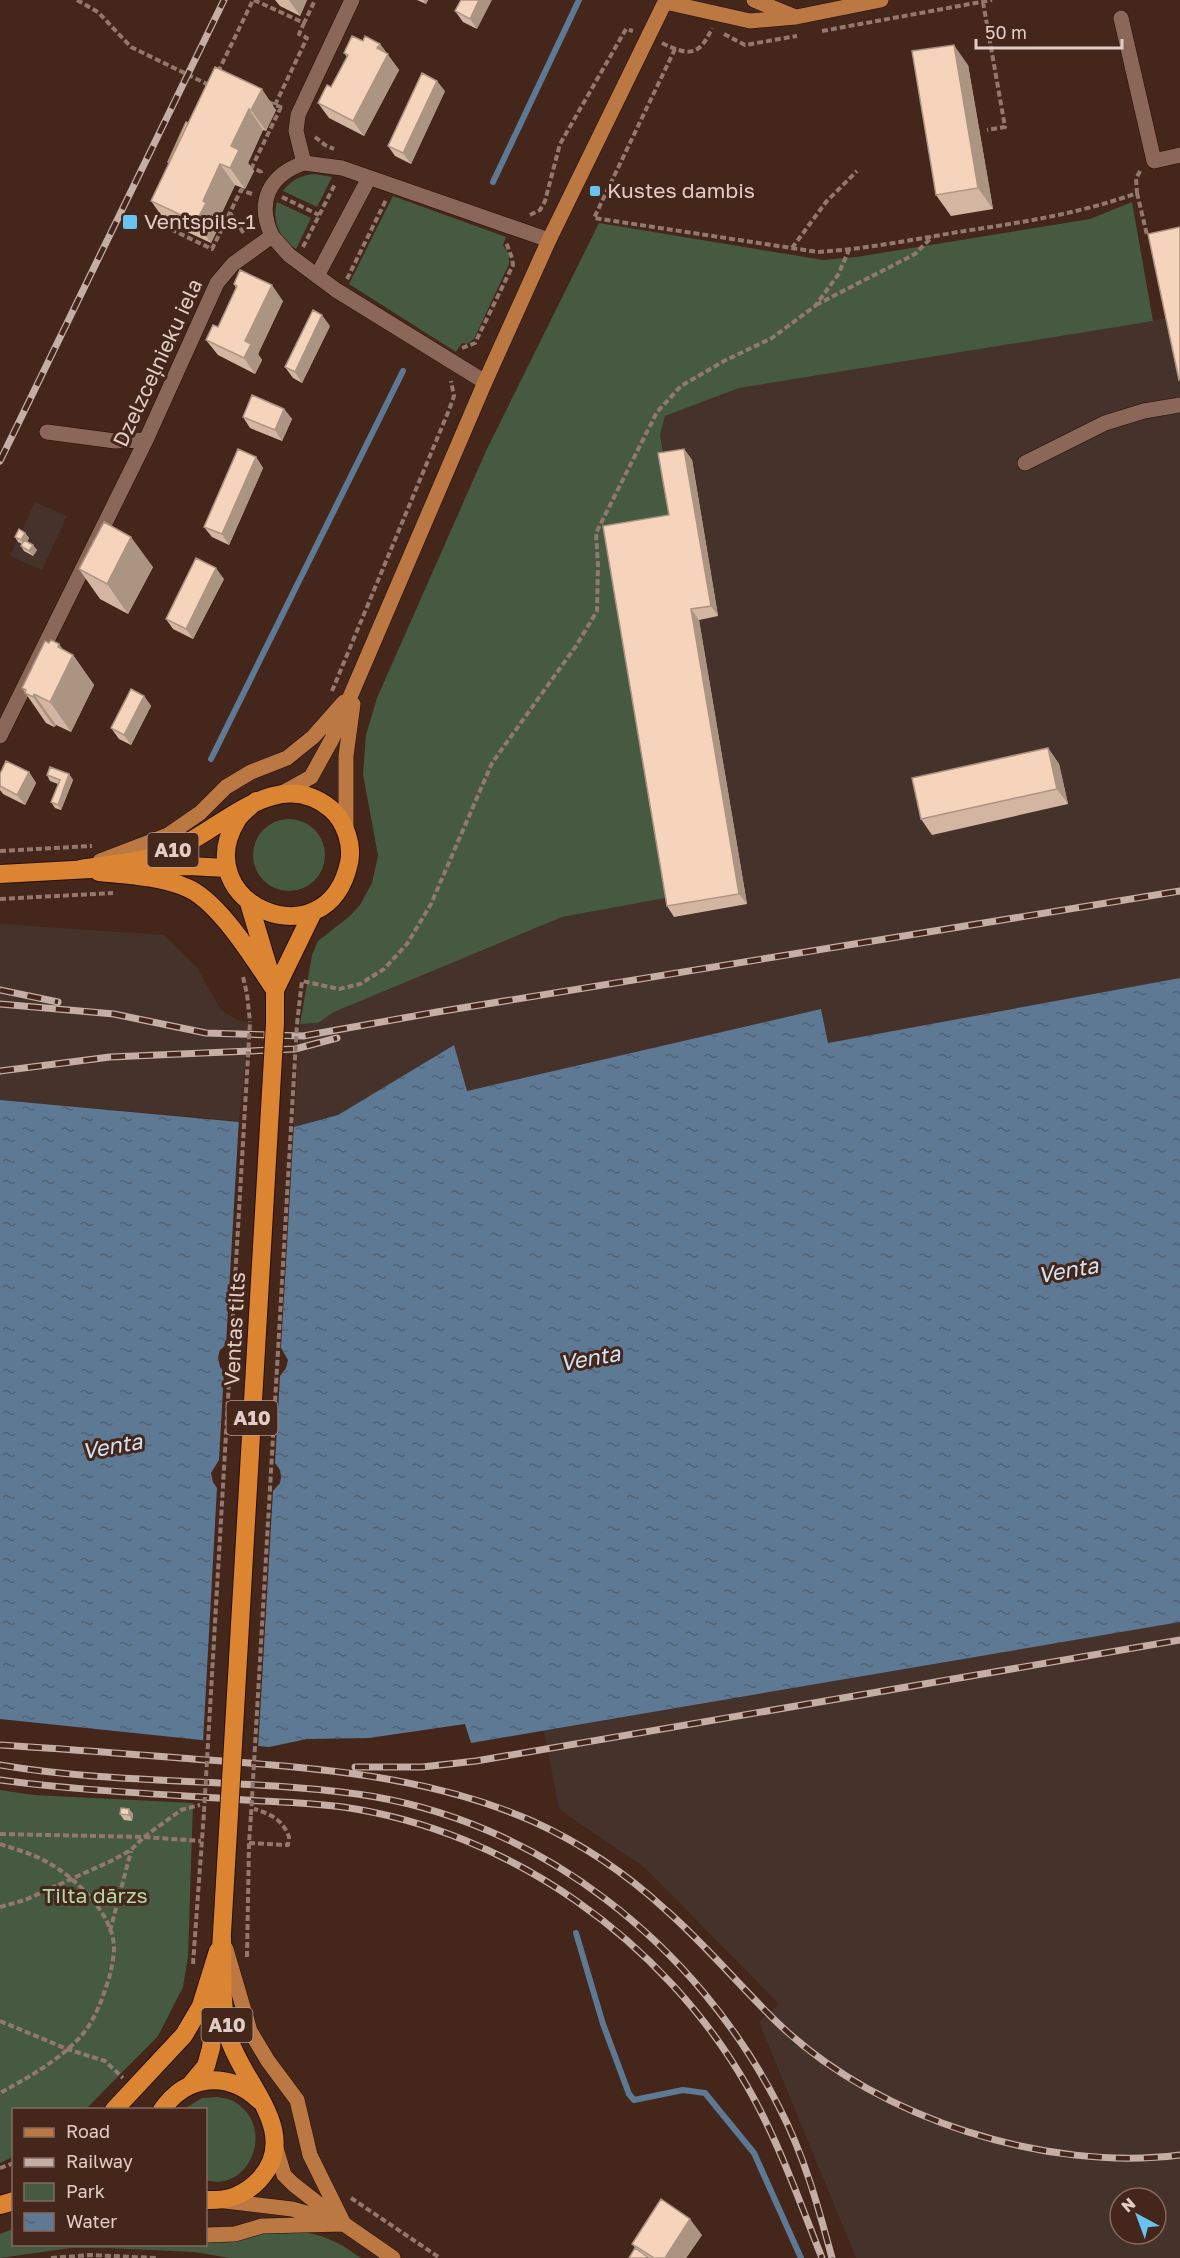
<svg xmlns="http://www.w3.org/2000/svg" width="1180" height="2258" viewBox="0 0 1180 2258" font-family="'Golos Text',sans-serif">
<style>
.industrial{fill:#45322b;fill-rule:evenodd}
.green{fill:#465a41}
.water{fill:url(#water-ripples)}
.pier{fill:#44261a}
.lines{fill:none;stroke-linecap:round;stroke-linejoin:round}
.stream{stroke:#5d7993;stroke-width:6}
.minor-casing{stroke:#290e04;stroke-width:16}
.major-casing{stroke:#290e04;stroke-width:16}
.highway-casing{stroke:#290e04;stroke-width:20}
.path{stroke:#92786f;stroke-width:4;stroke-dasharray:6 3;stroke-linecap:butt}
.minor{stroke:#8a6759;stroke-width:15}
.major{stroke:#bb7842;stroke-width:15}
.highway{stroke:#db8432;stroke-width:18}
.rail-casing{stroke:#c4aea6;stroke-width:7}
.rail{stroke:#44261a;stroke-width:4.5;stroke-dasharray:14;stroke-linecap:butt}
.highway-bridge-casing{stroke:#290e04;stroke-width:20;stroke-linecap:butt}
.path-bridge{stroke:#92786f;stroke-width:4;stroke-dasharray:6 3;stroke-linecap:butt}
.highway-bridge{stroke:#db8432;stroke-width:18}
.wall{fill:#d3b6a1}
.shaded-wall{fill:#ac9483}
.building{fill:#f5d4bb;stroke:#ac9483;stroke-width:1.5}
.poi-dot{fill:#69c3f1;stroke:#44261a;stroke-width:2}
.labels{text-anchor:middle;stroke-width:6;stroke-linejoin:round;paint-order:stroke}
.shield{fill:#44261a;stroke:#b29b92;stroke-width:1.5}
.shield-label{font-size:20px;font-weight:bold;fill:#e1cdc6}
.poi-label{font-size:21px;fill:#e1cdc6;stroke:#44261a;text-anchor:start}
.street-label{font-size:21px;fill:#e1cdc6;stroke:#44261a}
.park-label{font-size:21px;fill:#b1dba9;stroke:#44261a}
.water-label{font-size:22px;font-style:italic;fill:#d0e4f6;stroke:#44261a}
</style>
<defs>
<pattern id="water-ripples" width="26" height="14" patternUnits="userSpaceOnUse" patternTransform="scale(1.5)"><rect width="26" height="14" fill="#5d7993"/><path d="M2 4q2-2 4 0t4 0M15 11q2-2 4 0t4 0" fill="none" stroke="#536170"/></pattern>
</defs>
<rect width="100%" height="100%" fill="#44261a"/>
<path class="industrial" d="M 1180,233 L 1180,978 L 828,1043 L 821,1009 L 466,1091 L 453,1045 L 338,1115 L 294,1127 L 300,1024 L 318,1023 L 334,1012 L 562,917 L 671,897 L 666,464 L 660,435 L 665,416 L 739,388 L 1168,318 Z
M 35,502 L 67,516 L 42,570 L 10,556 Z
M 0,924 L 164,935 L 197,968 L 221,1010 L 239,1021 L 250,1022 L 239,1121 L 0,1100 Z
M 1180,1622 L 1180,2258 L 856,2258 L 759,2022 L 779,2004 L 645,1868 L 559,1809 L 544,1731 ZM 1120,2198 L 1156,2198 L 1156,2234 L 1120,2234 Z"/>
<path class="green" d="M 314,174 L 332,177 L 317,207 L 283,191 C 291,180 302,175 314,174 Z
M 393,196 L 506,237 L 503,245 L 509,254 L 509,264 L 474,339 L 467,344 L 462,343 L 456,352 L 349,284 Z
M 277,202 L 311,218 L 296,249 C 279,239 272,220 277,202 Z
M 1132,202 L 1153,321 L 739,388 L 665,416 L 660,435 L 676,526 L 671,897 L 562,917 L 334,1012 L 318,1023 L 300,1024 L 312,955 L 318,941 L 350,916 L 360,905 L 372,883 L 378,856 L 363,774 L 366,735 L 377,698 L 486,451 L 599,223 L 823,260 L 856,257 L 1090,219 Z
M253 855a36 36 0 1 1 72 0a36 36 0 1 1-72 0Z
M 0,1790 L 34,1795 L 193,1803 L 188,1957 L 183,1987 L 158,2036 L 86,2109 L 14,2110 L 13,2157 L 0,2163 Z
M 217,2097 C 223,2098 230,2099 235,2102 C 276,2127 250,2193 206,2180 L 206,2110 L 184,2109 L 202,2098 Z
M 13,2229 L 14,2244 L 206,2244 L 206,2240 C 247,2235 294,2222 333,2241 C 343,2245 352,2252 361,2258 L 230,2258 L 194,2252 L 107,2248 L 71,2248 L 0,2258 L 0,2234 Z"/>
<path class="water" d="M 1180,978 L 1180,1622 L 471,1743 L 465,1724 L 369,1738 L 307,1739 L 269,1747 L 0,1719 L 0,1100 L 294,1127 L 338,1115 L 454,1045 L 467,1091 L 821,1009 L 828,1043 Z"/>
<path class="pier" d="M 239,1118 L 294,1124 L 281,1348 L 288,1360 L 286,1368 L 280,1376 L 275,1463 L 280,1470 L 281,1477 L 280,1483 L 273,1491 L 258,1749 L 203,1742 L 217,1488 L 213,1482 L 211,1473 L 219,1460 L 224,1372 L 220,1367 L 218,1357 L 220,1350 L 226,1345 Z"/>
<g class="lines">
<path class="stream" d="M 493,182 L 579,0
M 211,759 L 403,371
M 576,1933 L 603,2024 L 629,2094 L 634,2100 L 683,2090 L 705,2093 L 754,2153 L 801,2258"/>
<defs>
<path id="minor" d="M 1121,18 L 1154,161 L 1180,155
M 304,163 L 342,168 L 549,240
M 272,236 L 289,255 L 336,290 L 485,382
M 317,276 L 369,178
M 47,432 L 115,441 L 146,440
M 1025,463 L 1105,423 L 1144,411 L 1180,405
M 0,736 L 146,440 L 217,283 L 233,264 L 272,236 C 256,202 269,175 304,163 L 296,131 L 298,115 L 352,0"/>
<path id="major" d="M 754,0 L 793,16
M 665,2 L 750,21 L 796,17 L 881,0
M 284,792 L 311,777 L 332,739 L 485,382 L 549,240 L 666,0
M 346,832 L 346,756 L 353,704
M 100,861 L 168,835 L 200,813 L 226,787 L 251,772 L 287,758 L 313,737 L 344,702
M 226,1949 L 250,2031 L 268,2061 L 297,2100 L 310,2155 L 344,2224
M 275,2145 L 284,2175 L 293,2184 L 344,2224 L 393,2258
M 225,2201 L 292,2209 L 331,2220
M 206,2235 L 235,2234 L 262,2226 L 344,2224"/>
<path id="highway" d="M 139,868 L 188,866 L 227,868
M 80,869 C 108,864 141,863 169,852 C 220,832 276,763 331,809 C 345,821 353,845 349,863 C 327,964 186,904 237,820 C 241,813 250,807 256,801
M 99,872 C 127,875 158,876 185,887 C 218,899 255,961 275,990
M 0,874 L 91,869
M 249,903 L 275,990 L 275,1023
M 275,990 L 313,912
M 221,1950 L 229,1814
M 191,2084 L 206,2066 L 211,2048 L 216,1998
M 114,2110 L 184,2035 L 201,2006 L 218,1951
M 162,2110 C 187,2074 228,2071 259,2100
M 206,2200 C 227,2201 244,2196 259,2180 C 303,2133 242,2083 229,2038 C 220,2006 223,1971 222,1938
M 0,2205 L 14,2201"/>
</defs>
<use href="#minor" class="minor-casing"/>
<use href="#major" class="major-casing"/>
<use href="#highway" class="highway-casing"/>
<path class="path" d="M 77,0 L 98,12 L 131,47 L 211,86
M 254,0 L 304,23 L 315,0
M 983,2 L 1005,127 L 987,130
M 822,31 L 992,0
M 724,34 L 745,45 L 797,36
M 662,43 C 689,56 699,57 712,28
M 675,49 L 594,218 L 818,252 C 865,249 911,240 958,232 C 1018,223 1079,214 1137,193 L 1136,179 L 1141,169
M 218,72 L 253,0
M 268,102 L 283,108
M 275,105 L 307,38 L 299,34 L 304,23
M 315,137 L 325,145 L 334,149
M 261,173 L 261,172 L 252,167 L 281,107
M 1137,193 L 1147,235
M 282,197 L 319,215
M 230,213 L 245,235
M 530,215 L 540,210 L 545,201 L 560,144 L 626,29 L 633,31
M 166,218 L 162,225 L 212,249 L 241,190 L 252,194
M 303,247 L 335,184
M 792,248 L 826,202 L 857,171
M 347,279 L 386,200
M 816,305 L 915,254 L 932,237
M 462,348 L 475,343 L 513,265 L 512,258 L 506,242
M 332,691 L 449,410 L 454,396 L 451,381
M 0,851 L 92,846
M 0,899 L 113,893
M 243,977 L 247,994 L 250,1022
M 297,1024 L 302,981 L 339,989 L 360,984 L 384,969 L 407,944 L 431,904 L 492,763 L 576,646 L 597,611 L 598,566 L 596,533 L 657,412 L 681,386 L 724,361 L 772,338 L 815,306 L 838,275 L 849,250
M 0,1834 L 144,1837 L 181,1810 L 200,1805
M 249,1843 L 288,1845 L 289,1837 C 283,1820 271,1814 254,1809
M 0,1844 C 15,1849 33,1854 47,1862 C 75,1877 115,1915 114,1950 C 113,1964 110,1977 105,1990 C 100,2005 93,2022 82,2035 C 60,2060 29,2077 0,2093
M 0,1907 L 25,1900 L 111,1861 L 131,1850 L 144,1837 L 201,1841
M 110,1931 L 131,1851
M 247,1957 L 249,1843 L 251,1815
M 193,1964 L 204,1812
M 0,2021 L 67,2049 L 105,2061 L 123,2078
M 0,2168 L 14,2163
M 351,2198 L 440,2258
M 51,2258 L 90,2255 L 157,2258"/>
<use href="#minor" class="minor"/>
<use href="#major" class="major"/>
<use href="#highway" class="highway"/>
<defs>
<path id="rail" d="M 0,461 L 224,0
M 0,990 L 58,1002
M 0,1004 L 114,1014 L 206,1033 L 303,1036 L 437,1012 L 1180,891
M 0,1071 L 110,1057 L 295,1049 L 337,1038
M 0,1745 C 69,1749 139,1755 208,1760 C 318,1768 430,1776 532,1821 C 581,1843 628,1875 667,1911 C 708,1947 743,1990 782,2027 C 880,2119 1047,2172 1180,2155
M 0,1765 C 118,1785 239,1778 357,1794 C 539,1819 698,1946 779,2107 C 804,2155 818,2206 832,2258
M 355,1767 L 422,1767 L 476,1761 L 1180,1640
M 0,1780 C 81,1791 163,1794 245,1800 C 278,1802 310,1803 343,1807 C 510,1831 664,1941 747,2086 C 778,2140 799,2200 822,2258"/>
</defs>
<use href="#rail" class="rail-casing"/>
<use href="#rail" class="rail"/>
<defs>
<path id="highway-bridge" d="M 229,1814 L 275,1023"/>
</defs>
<use href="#highway-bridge" class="highway-bridge-casing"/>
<path class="path-bridge" d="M 204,1812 L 250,1022
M 251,1815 L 297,1024"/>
<use href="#highway-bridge" class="highway-bridge"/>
</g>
<path class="wall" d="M 275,0 L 307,0 L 300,16 L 280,6 Z
M 417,0 L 428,0 L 426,4 Z
M 461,0 L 477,29 L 463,22 L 455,11 Z
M 363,41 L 380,44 L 399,70 L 364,136 L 329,118 L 318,103 L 331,87 L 347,57 L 344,53 Z
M 968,65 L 993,209 L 951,216 L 936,195 Z
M 215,67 L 276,110 L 266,131 L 263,130 L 248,163 L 254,171 L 245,189 L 235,185 L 218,221 L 220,224 L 211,243 L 166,222 L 151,201 L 169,163 L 168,162 L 188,123 Z
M 445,91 L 411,164 L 395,156 L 388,146 Z
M 234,284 L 283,301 L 258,354 L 262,360 L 255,374 L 218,355 L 206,340 L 218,327 L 236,288 Z
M 330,326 L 302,383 L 293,378 L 285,367 Z
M 284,409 L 292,419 L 282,441 L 250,428 L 243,417 Z
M 684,449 L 692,460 L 718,616 L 699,620 L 747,904 L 674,917 L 667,906 L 669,515 Z
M 256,457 L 263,468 L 229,545 L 212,537 L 204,527 Z
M 25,533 L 29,538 L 27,541 L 37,550 L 33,556 L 24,551 L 21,546 L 22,544 L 18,542 L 15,537 Z
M 153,567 L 128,614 L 100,599 L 79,569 Z
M 224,579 L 193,639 L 173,629 L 166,619 Z
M 63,649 L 73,655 L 94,685 L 71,732 L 56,725 L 54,727 L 46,723 L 22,688 Z
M 144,696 L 151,706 L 131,745 L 119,739 L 111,728 Z
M 1048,748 L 1059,764 L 1068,804 L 932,835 L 921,819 Z
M 29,772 L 36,783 L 25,805 L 3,794 L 0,790 L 0,774 Z
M 69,774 L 73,780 L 61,810 L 55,808 L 51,802 L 58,784 L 50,781 L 47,775 Z
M 129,1809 L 133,1814 L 132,1821 L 124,1820 L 120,1814 Z
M 702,2235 L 686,2258 L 629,2258 L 636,2249 L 632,2244 Z"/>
<path class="shaded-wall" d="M 289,0 L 307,0 L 300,16 Z
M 423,0 L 428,0 L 426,4 Z
M 479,0 L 492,0 L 477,29 L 470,19 Z
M 380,44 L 399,70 L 364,136 L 353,121 L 377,48 Z
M 954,45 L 968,65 L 993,209 L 978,188 Z
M 437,81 L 445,91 L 411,164 L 403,153 Z
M 262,89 L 276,110 L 266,131 L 251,110 Z
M 249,109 L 263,130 L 248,163 L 254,171 L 245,189 L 230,168 L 231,146 Z
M 220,164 L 235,185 L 218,221 L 220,224 L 211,243 L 196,222 L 203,201 Z
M 272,285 L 283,301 L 258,354 L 262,360 L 255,374 L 244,358 L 245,341 Z
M 322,315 L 330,326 L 302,383 L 295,372 Z
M 284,409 L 292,419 L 282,441 L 275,430 Z
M 684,449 L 692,460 L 718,616 L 711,606 Z
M 256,457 L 263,468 L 229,545 L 222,534 Z
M 25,533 L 29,538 L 25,546 L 21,540 Z
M 131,537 L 153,567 L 128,614 L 107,584 Z
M 33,545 L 37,550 L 33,556 L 29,551 Z
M 216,568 L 224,579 L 193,639 L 186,629 Z
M 691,609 L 699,620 L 747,904 L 739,894 Z
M 59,644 L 71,660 L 73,655 L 94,685 L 71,732 L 50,702 L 58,647 Z
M 34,694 L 56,725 L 54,727 L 33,697 Z
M 144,696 L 151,706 L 131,745 L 124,735 Z
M 1048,748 L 1059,764 L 1068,804 L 1057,789 Z
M 29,772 L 36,783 L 25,805 L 17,795 Z
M 69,774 L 73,780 L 61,810 L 58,805 Z
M 129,1809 L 133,1814 L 132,1821 L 129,1815 Z
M 690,2219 L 702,2235 L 686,2258 L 665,2258 Z"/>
<path class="building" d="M 461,0 L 479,0 L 470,19 L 455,11 Z
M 352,36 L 363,41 L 365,36 L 380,44 L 377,48 L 388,54 L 353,121 L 318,103 L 327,85 L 331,87 L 348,55 L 344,53 Z
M 954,45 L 978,188 L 936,195 L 912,51 Z
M 215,67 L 262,89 L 251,110 L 249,109 L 231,146 L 239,150 L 230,168 L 220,164 L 203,201 L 206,203 L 196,222 L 151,201 Z
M 422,73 L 437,81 L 403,153 L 388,146 Z
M 186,122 L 188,123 L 169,162 L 168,162 Z
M 1180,227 L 1180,379 L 1179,380 L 1148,234 Z
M 240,270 L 272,285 L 245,341 L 251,344 L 244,358 L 206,340 L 213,325 L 218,327 L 237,286 L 234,284 Z
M 313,310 L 322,315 L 295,372 L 285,367 Z
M 252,395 L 284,409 L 275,430 L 243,417 Z
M 238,449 L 256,457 L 222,534 L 204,527 Z
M 684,449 L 711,606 L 691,609 L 739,894 L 667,906 L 603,526 L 669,515 L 658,453 Z
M 104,522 L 131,537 L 107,584 L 79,569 Z
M 19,529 L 25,533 L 21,540 L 15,537 Z
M 24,540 L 33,545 L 29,551 L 21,546 Z
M 196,558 L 216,568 L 186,629 L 166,619 Z
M 51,640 L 59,644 L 58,647 L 73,655 L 50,702 L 34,694 L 33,697 L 25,693 L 26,690 L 22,688 L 45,641 L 49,643 Z
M 131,689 L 144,696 L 124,735 L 111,728 Z
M 1048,748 L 1057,789 L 921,819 L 912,778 Z
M 6,761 L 29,772 L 17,795 L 0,786 L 0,774 Z
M 50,767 L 69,774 L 58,805 L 51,802 L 60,780 L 47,775 Z
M 121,1808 L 129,1809 L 129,1815 L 120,1814 Z
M 661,2199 L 690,2219 L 665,2258 L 654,2258 L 632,2244 Z
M 635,2248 L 649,2258 L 629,2258 Z"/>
<g class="poi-dot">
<rect x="589" y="185" width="12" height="12" rx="3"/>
<rect x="122" y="214" width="16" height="16" rx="3"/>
</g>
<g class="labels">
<g class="shield">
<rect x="147.5" y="833" width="51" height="34" rx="4.5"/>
<rect x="226.5" y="1401" width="51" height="34" rx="4.5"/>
<rect x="201.5" y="2008" width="51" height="34" rx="4.5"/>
</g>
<g class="shield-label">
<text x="173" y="857">A10</text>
<text x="252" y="1425">A10</text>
<text x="227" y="2032">A10</text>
</g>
<g class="poi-label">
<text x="607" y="198">Kustes dambis</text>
<text x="144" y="229">Ventspils-1</text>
</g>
<g class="street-label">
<text transform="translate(158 363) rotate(-65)" y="7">Dzelzceļnieku iela</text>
<text transform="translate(235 1329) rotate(-87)" y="7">Ventas tilts</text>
</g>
<g class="park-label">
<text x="95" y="1903">Tilta dārzs</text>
</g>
<g class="water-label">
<text transform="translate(1068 1270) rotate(-10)" y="8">Venta</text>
<text transform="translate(590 1358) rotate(-10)" y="8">Venta</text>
<text transform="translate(112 1446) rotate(-10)" y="8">Venta</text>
</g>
</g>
<rect x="12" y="2108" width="195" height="138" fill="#44261a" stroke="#83695f" stroke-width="1.5"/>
<rect x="24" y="2128" width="30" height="9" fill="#bb7842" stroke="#83695f" stroke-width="1.5"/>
<text x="66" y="2138" font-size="18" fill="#e1cdc6">Road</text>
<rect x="24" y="2158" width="30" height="9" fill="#c4aea6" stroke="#83695f" stroke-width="1.5"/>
<text x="66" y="2168" font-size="18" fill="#e1cdc6">Railway</text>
<rect x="24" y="2183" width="30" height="18" fill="#465a41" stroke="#83695f" stroke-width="1.5"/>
<text x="66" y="2198" font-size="18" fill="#e1cdc6">Park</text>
<rect x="24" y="2213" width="30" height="18" fill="url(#water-ripples)" stroke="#83695f" stroke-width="1.5"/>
<text x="66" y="2228" font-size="18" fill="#e1cdc6">Water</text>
<g transform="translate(1138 2216) rotate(319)"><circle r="28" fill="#44261a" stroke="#83695f" stroke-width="1.5"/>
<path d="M0-4.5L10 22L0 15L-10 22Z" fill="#69c3f1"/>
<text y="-9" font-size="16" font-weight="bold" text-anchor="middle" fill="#e1cdc6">N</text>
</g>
<path d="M976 39v9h146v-9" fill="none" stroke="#e1cdc6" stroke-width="3"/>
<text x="985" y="39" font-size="18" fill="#e1cdc6" stroke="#44261a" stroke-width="4.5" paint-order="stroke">50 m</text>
</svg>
